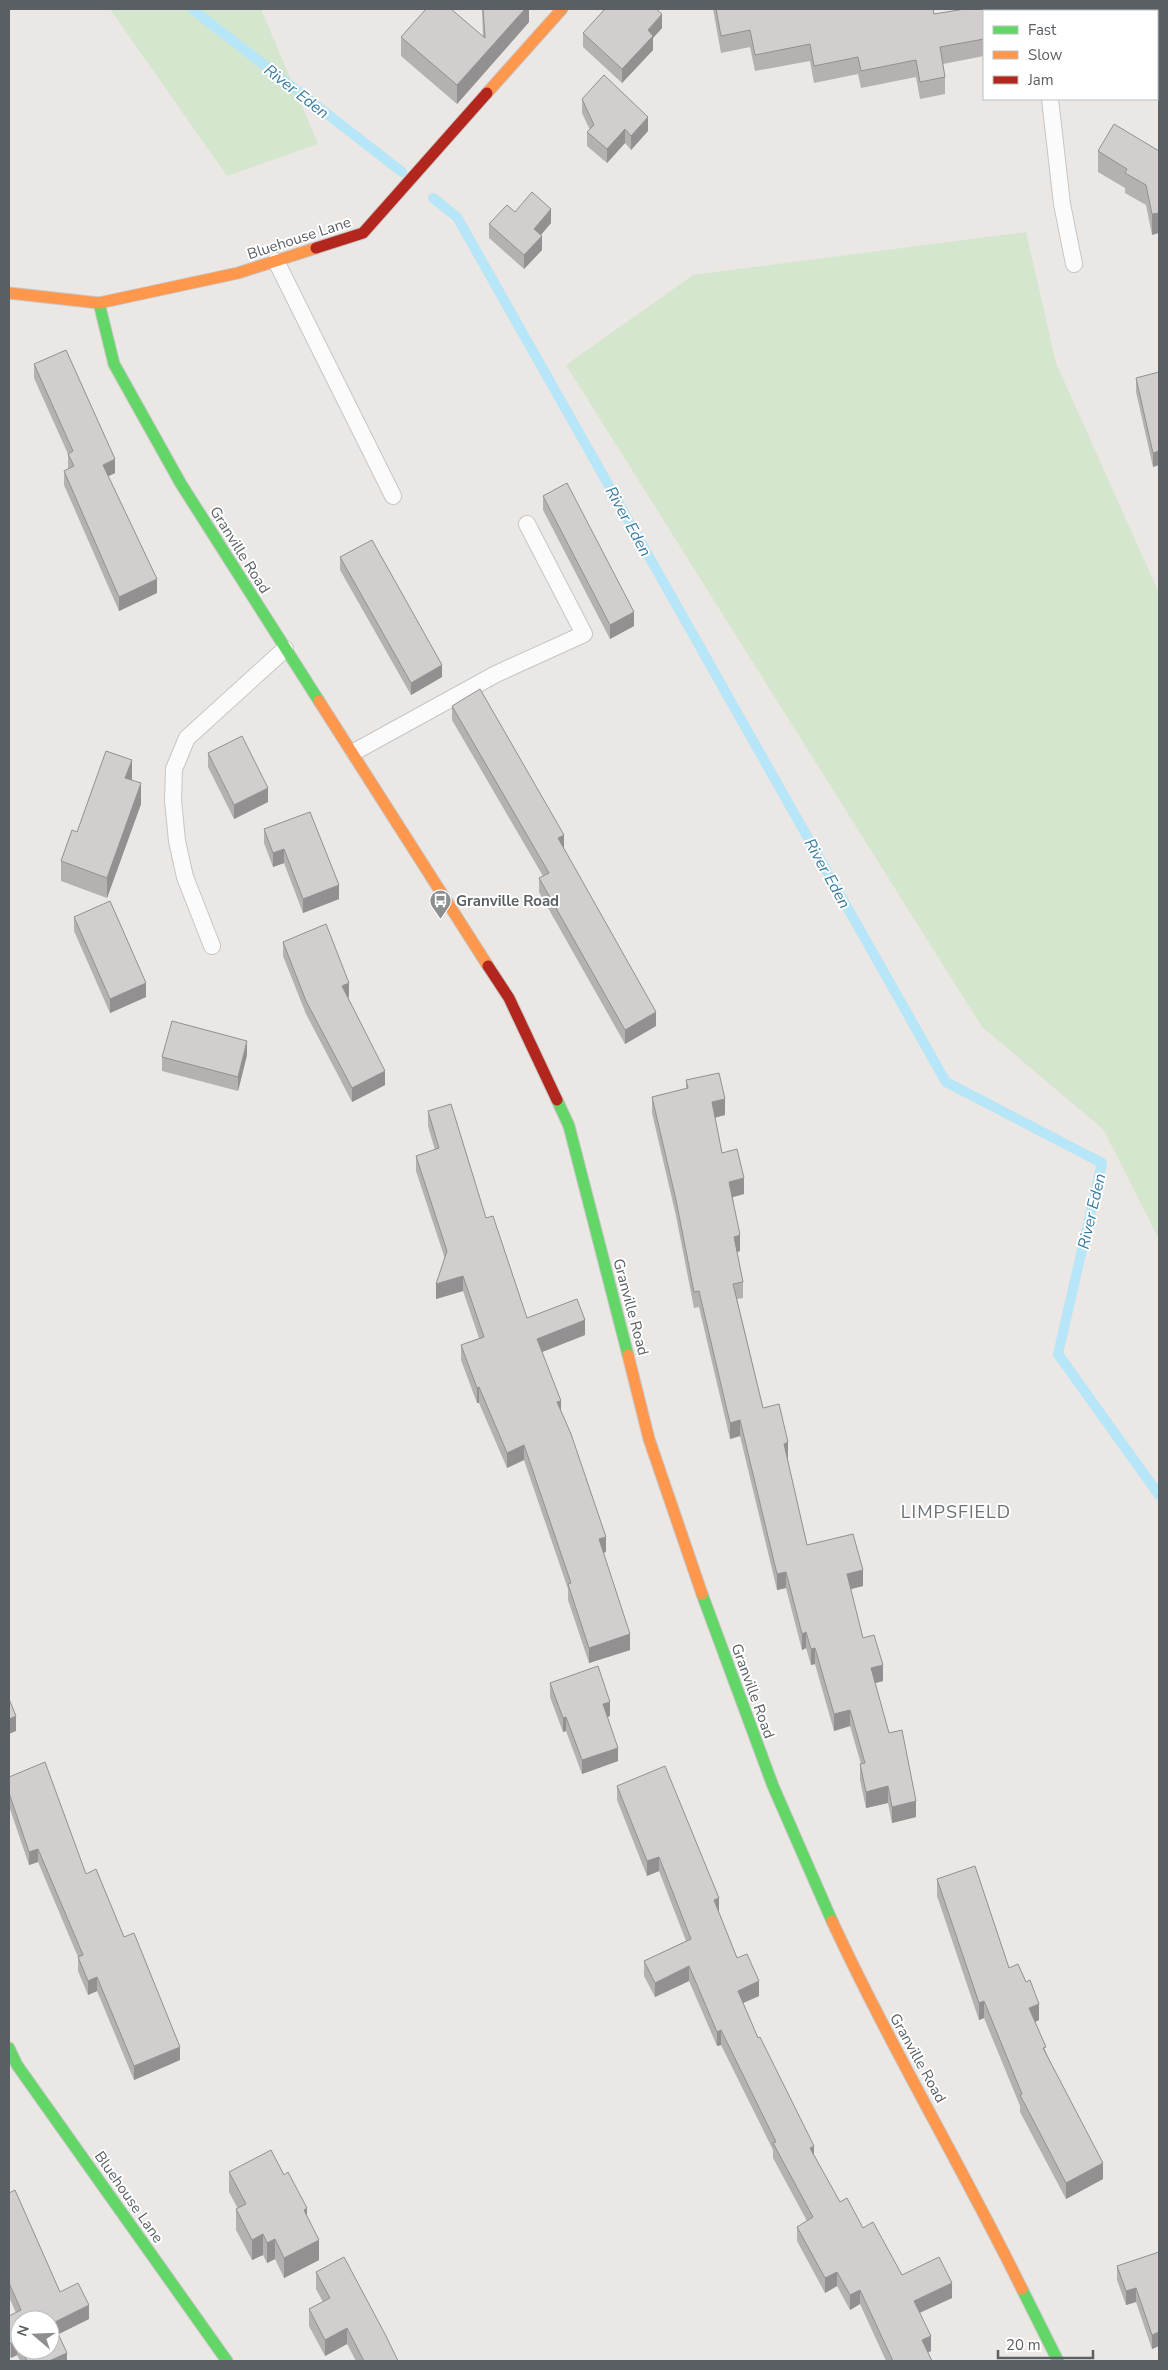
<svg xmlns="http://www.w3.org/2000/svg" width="1168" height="2370" viewBox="0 0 1168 2370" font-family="'Nunito Sans',sans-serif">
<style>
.green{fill:#d5e6ce}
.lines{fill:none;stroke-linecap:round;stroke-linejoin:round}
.stream{stroke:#b6e6f7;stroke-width:10}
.lane-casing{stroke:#c6c6c6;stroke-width:18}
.fast-casing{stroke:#c6c6c6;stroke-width:13}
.slow-casing{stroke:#c6c6c6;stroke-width:13}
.jam-casing{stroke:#c6c6c6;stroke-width:13}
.lane{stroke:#fcfbfb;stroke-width:16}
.fast{stroke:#63d668;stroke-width:11}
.slow{stroke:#ff974d;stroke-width:11}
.jam{stroke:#b3261e;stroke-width:11}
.wall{fill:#b4b1b0;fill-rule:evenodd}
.shaded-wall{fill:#929090}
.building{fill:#d1cecd;stroke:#929090}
.labels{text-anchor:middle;stroke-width:4;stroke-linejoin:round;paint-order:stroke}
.street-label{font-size:15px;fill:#5a5f63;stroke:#fff}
.poi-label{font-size:15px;font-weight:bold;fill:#5a5f63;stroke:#fff;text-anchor:start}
.water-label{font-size:16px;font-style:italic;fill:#367da1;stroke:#fff}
.quarter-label{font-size:18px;letter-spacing:1px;fill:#6b7175;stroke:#fff}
</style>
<rect width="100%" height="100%" fill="#eae7e4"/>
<path class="green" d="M 110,9 L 261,9 L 318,144 L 227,176 Z
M 1026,232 L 1056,363 L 1159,593 L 1159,1239 L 1103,1129 L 982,1027 L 566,365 L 693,275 Z"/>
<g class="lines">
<path class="stream" d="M 192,9 L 402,172
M 433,198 L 457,217 L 946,1082 L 1102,1163 L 1058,1354 L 1159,1495"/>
<defs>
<path id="lane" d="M 1088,11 L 1089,9
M 1050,99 L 1062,204 L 1074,264
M 276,261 L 393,496
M 354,752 L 496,674 L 584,634 L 527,524
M 212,946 L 185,877 L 177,841 L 173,800 L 174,769 L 187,738 L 285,649"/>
<path id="fast" d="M 99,303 L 114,364 L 181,484 L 319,701
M 557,1100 L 569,1126 L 628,1355
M 702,1594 L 773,1786 L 832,1921
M 9,2048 L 17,2065 L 227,2361
M 1022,2289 L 1058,2361"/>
<path id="slow" d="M 487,93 L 562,9
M 9,293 L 99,303 L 238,273 L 316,248
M 319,701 L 488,966
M 628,1355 L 649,1439 L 702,1594
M 832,1921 C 890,2046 961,2165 1022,2289"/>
<path id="jam" d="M 316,248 L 363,233 L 487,93
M 488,966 L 509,998 L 557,1100"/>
</defs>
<use href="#lane" class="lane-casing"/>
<use href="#fast" class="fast-casing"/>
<use href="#slow" class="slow-casing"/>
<use href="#jam" class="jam-casing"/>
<use href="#lane" class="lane"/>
<use href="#fast" class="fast"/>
<use href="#slow" class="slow"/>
<use href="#jam" class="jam"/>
</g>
<path class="wall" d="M 482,9 L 529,9 L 529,22 L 457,104 L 401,56 L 401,37 L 483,37 Z
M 713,9 L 780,9 L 934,14 L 984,11 L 984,56 L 943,64 L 945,77 L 945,94 L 920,99 L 916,77 L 861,88 L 858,74 L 814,83 L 810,61 L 755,71 L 750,47 L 721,53 Z
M 662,28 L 653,38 L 653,50 L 622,83 L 583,47 L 583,33 Z
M 582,99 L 648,131 L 631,150 L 625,143 L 607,163 L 587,146 L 587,132 L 590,130 L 582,113 Z
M 1098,151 L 1159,151 L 1152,235 L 1146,205 L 1125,193 L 1125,188 L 1098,172 Z
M 515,212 L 551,223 L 541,235 L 542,250 L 524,269 L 489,238 L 489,224 Z
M 34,364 L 115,473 L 108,476 L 157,593 L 119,611 L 64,485 L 64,471 L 68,469 L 68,454 L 34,378 Z
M 1159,372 L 1153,467 L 1136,392 L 1136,378 Z
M 543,496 L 634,626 L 610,639 L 543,510 Z
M 340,557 L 442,677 L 411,695 L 340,570 Z
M 452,706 L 656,1026 L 625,1044 L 539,892 L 539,878 L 543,876 L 452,720 Z
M 208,753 L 268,802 L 234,819 L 208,767 Z
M 132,780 L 141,804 L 107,898 L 61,881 L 61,861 L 77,832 Z
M 264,829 L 339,899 L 303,913 L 284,863 L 273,867 L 264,843 Z
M 74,917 L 146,997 L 110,1013 L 74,931 Z
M 283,942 L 349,997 L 348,998 L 385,1085 L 352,1102 L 306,1014 L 283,956 Z
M 247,1055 L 238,1091 L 162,1071 L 162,1057 Z
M 686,1080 L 725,1115 L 715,1118 L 722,1153 L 744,1194 L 733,1197 L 740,1251 L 737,1252 L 743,1282 L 743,1298 L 737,1299 L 763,1408 L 788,1458 L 787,1459 L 807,1545 L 863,1586 L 850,1589 L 863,1638 L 883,1681 L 875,1683 L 889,1733 L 916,1817 L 892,1823 L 888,1803 L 866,1808 L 860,1780 L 860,1764 L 861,1764 L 850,1726 L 834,1731 L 815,1664 L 811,1665 L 806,1648 L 802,1650 L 786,1588 L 777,1590 L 740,1436 L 730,1439 L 699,1307 L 694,1308 L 676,1216 L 652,1113 L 652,1097 L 686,1089 Z
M 428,1111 L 486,1218 L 527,1318 L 585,1335 L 542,1352 L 606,1552 L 603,1553 L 630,1650 L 589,1663 L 568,1600 L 568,1589 L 524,1460 L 507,1468 L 479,1403 L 477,1403 L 461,1360 L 461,1345 L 479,1338 L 463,1291 L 436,1299 L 445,1259 L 416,1171 L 416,1156 L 435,1150 L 428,1126 Z
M 550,1683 L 610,1716 L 608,1717 L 618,1761 L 582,1774 L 566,1731 L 563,1732 L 550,1697 Z
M 9,1777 L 86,1874 L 124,1937 L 180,2060 L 134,2080 L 97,1991 L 88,1995 L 78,1971 L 78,1957 L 38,1862 L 29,1865 L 9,1806 Z
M 617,1786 L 719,1913 L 737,1958 L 759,1996 L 743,2003 L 758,2038 L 814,2156 L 840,2202 L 863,2228 L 902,2275 L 952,2298 L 920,2313 L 931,2351 L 928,2352 L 932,2361 L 886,2361 L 860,2304 L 850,2310 L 837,2286 L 825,2293 L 797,2241 L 797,2227 L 807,2221 L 773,2158 L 773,2150 L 721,2045 L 717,2046 L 689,1981 L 655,1997 L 644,1976 L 644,1961 L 686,1941 L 659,1871 L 647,1876 L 617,1800 Z
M 937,1879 L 1009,1968 L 1039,2020 L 1035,2022 L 1046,2052 L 1103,2179 L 1066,2199 L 1020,2112 L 1020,2106 L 984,2018 L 979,2020 L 937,1896 Z
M 229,2172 L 307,2217 L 319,2260 L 284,2278 L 275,2259 L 267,2263 L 263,2255 L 252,2260 L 236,2230 L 236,2209 L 238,2209 L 229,2192 Z
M 9,2193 L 60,2292 L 89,2319 L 58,2334 L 67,2361 L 20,2361 L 17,2355 L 11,2358 L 9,2355 L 9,2316 L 16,2313 L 9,2297 ZM 20,2320 L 50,2350 L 20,2350 Z
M 1159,2252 L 1159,2346 L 1152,2349 L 1136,2302 L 1126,2305 L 1117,2280 L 1117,2266 Z
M 316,2272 L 398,2361 L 356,2361 L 347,2344 L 325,2356 L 309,2326 L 309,2309 L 323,2302 L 316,2289 Z"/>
<path class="shaded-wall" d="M 525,9 L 529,9 L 529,22 L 457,104 L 457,85 Z
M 662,14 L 662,28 L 653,38 L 653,50 L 622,83 L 622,69 L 648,30 Z
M 648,117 L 648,131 L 631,150 L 631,136 Z
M 625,129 L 625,143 L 607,163 L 607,149 Z
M 551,209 L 551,223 L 534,243 L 534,229 Z
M 1159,213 L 1159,233 L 1152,235 L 1152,214 Z
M 542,236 L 542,250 L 524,269 L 524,255 Z
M 1159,451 L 1159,465 L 1153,467 L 1153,453 Z
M 115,459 L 115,473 L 103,479 L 103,465 Z
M 157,579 L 157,593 L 119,611 L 119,597 Z
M 634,612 L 634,626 L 610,639 L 610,625 Z
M 442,665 L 442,677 L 411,695 L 411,683 Z
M 132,760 L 132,781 L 125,778 Z
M 141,783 L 141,804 L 107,898 L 107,878 Z
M 268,788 L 268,802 L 234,819 L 234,805 Z
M 564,835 L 564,849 L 558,838 Z
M 284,849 L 284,863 L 273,867 L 273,853 Z
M 339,885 L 339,899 L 303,913 L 303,899 Z
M 146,983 L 146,997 L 110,1013 L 110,999 Z
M 349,983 L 349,997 L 342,1000 L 342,986 Z
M 656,1012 L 656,1026 L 625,1044 L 625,1030 Z
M 247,1041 L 247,1055 L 238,1091 L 238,1077 Z
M 385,1071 L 385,1085 L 352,1102 L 352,1088 Z
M 725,1099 L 725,1115 L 712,1118 L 712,1102 Z
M 744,1178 L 744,1194 L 729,1198 L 729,1182 Z
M 740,1235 L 740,1251 L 734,1253 L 734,1237 Z
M 463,1276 L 463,1291 L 436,1299 L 436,1284 Z
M 585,1320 L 585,1335 L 537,1354 L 537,1339 Z
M 479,1387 L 479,1403 L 477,1403 L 477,1388 Z
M 561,1401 L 561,1416 L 557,1402 Z
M 740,1420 L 740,1436 L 730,1439 L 730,1423 Z
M 788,1442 L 788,1458 L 784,1460 L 784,1444 Z
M 524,1445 L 524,1460 L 507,1468 L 507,1453 Z
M 606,1537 L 606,1552 L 599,1554 L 599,1539 Z
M 863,1570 L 863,1586 L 847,1590 L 847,1574 Z
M 786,1572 L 786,1588 L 777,1590 L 777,1574 Z
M 806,1632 L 806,1648 L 802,1650 L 802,1634 Z
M 630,1634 L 630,1650 L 589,1663 L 589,1648 Z
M 815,1648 L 815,1664 L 811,1665 L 811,1649 Z
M 883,1665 L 883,1681 L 871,1684 L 871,1668 Z
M 610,1702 L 610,1716 L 603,1718 L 603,1704 Z
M 850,1710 L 850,1726 L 834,1731 L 834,1714 Z
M 16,1716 L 16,1731 L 9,1734 L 9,1719 Z
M 566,1717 L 566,1731 L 563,1732 L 563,1718 Z
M 618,1748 L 618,1761 L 582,1774 L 582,1760 Z
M 888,1786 L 888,1803 L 866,1808 L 866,1792 Z
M 916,1801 L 916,1817 L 892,1823 L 892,1807 Z
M 38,1849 L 38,1862 L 29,1865 L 29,1852 Z
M 659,1857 L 659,1871 L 647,1876 L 647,1861 Z
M 719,1898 L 719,1913 L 714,1900 Z
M 689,1966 L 689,1981 L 655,1997 L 655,1983 Z
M 97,1977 L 97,1991 L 88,1995 L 88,1981 Z
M 759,1981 L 759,1996 L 738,2005 L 738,1991 Z
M 984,2001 L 984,2018 L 979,2020 L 979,2003 Z
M 1039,2004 L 1039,2020 L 1029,2025 L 1029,2008 Z
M 721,2030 L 721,2045 L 717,2046 L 717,2032 Z
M 180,2047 L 180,2060 L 134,2080 L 134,2066 Z
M 814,2146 L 814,2160 L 810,2148 Z
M 1103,2163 L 1103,2179 L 1066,2199 L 1066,2183 Z
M 307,2208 L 307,2229 L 304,2210 Z
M 263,2234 L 263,2255 L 252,2260 L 252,2240 Z
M 275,2239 L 275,2259 L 267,2263 L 267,2243 Z
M 319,2240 L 319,2260 L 284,2278 L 284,2258 Z
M 837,2272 L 837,2286 L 825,2293 L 825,2278 Z
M 952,2283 L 952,2298 L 914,2315 L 914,2301 Z
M 1136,2288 L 1136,2302 L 1126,2305 L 1126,2291 Z
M 860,2290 L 860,2304 L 850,2310 L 850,2295 Z
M 89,2305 L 89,2319 L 53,2337 L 53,2323 Z
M 347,2328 L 347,2344 L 325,2356 L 325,2340 Z
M 1159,2332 L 1159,2346 L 1152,2349 L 1152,2335 Z
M 931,2336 L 931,2351 L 922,2355 L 922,2340 Z
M 17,2341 L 17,2355 L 11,2358 L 11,2344 Z
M 67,2353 L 67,2361 L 49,2361 Z"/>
<path class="building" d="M 426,9 L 451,9 L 485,38 L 483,9 L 525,9 L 457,85 L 401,37 Z
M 605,9 L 656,9 L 662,14 L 648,30 L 653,36 L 622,69 L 583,33 Z
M 716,9 L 933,9 L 934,14 L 965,9 L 1071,9 L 1072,11 L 984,11 L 984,39 L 940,47 L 945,77 L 920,82 L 916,60 L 861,71 L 858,57 L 814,66 L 810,44 L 755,55 L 750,30 L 721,36 Z
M 604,75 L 648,117 L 631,136 L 625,129 L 607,149 L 587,132 L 594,125 L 582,99 Z
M 1114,124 L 1159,151 L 1159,213 L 1152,214 L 1146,185 L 1125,173 L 1127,169 L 1098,151 Z
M 532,192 L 551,209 L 534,229 L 542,236 L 524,255 L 489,224 L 507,205 L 515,212 Z
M 66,350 L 115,459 L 103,465 L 157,579 L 119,597 L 64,471 L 74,466 L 68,454 L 73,451 L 34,364 Z
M 1159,372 L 1159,451 L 1153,453 L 1136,378 Z
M 567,483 L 634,612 L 610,625 L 543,496 Z
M 372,540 L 442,665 L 411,683 L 340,557 Z
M 480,689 L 564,835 L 558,838 L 656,1012 L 625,1030 L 539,878 L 549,873 L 452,706 Z
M 242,736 L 268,788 L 234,805 L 208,753 Z
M 106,751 L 132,760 L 125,778 L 141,783 L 107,878 L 61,861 L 72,830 L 77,832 Z
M 310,812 L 339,885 L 303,899 L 284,849 L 273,853 L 264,829 Z
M 110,901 L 146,983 L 110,999 L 74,917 Z
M 326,924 L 349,983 L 342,986 L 385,1071 L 352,1088 L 306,1001 L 283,942 Z
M 172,1021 L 247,1041 L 238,1077 L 162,1057 Z
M 719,1073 L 725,1099 L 712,1102 L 722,1153 L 737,1149 L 744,1178 L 729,1182 L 740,1235 L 734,1237 L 743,1282 L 733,1284 L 763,1408 L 779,1404 L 788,1442 L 784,1444 L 807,1545 L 853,1534 L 863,1570 L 847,1574 L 863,1638 L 874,1635 L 883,1665 L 871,1668 L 889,1733 L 902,1730 L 916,1801 L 892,1807 L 888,1786 L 866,1792 L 860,1764 L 865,1763 L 850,1710 L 834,1714 L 815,1648 L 811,1649 L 806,1632 L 802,1634 L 786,1572 L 777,1574 L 740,1420 L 730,1423 L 699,1291 L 694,1292 L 676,1200 L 652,1097 L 688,1088 L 686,1080 Z
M 451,1104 L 486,1218 L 493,1216 L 527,1318 L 577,1299 L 585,1320 L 537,1339 L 561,1401 L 557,1402 L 571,1434 L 606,1537 L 599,1539 L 630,1634 L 589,1648 L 568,1584 L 571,1583 L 524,1445 L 507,1453 L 479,1387 L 477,1388 L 461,1345 L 484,1337 L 463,1276 L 436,1284 L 447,1251 L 416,1156 L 439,1148 L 428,1111 Z
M 598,1666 L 610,1702 L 603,1704 L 618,1748 L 582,1760 L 566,1717 L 563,1718 L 550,1683 Z
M 9,1699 L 16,1716 L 9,1719 Z
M 45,1762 L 86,1874 L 96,1869 L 124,1937 L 134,1933 L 180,2047 L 134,2066 L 97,1977 L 88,1981 L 78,1957 L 83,1955 L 38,1849 L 29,1852 L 9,1793 L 9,1777 Z
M 665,1766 L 719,1898 L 714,1900 L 737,1958 L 747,1954 L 759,1981 L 738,1991 L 758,2038 L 760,2037 L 814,2146 L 810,2148 L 840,2202 L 847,2198 L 863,2228 L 873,2222 L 902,2275 L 939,2257 L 952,2283 L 914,2301 L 931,2336 L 922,2340 L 932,2361 L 893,2361 L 860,2290 L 850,2295 L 837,2272 L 825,2278 L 797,2227 L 813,2217 L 773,2143 L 776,2142 L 721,2030 L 717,2032 L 689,1966 L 655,1983 L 644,1961 L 691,1939 L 659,1857 L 647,1861 L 617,1786 Z
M 975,1866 L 1009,1968 L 1018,1964 L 1026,1982 L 1030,1980 L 1039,2004 L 1029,2008 L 1046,2047 L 1043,2048 L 1103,2163 L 1066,2183 L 1020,2095 L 1022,2094 L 984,2001 L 979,2003 L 937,1879 Z
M 271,2150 L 284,2175 L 288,2172 L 307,2208 L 304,2210 L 319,2240 L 284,2258 L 275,2239 L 267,2243 L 263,2234 L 252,2240 L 236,2209 L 246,2204 L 229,2172 Z
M 15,2190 L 60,2292 L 78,2283 L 89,2305 L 53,2323 L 67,2353 L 49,2361 L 27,2361 L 21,2350 L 50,2350 L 50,2320 L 20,2320 L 20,2348 L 17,2341 L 11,2344 L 9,2341 L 9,2316 L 21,2310 L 9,2283 L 9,2193 Z
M 1159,2252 L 1159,2332 L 1152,2335 L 1136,2288 L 1126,2291 L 1117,2266 Z
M 344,2257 L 386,2336 L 398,2361 L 364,2361 L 347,2328 L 325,2340 L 309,2309 L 330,2298 L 316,2272 Z"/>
<defs>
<symbol id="bus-pin" viewBox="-11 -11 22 30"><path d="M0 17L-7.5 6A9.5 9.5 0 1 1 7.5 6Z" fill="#8c8f90" stroke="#fff"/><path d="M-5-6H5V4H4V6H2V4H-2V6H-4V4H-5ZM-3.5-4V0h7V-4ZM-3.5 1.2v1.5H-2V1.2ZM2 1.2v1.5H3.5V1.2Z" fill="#fff"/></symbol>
</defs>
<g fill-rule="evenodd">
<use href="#bus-pin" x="428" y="888" width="25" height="34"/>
</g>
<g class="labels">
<g class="street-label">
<text transform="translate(299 238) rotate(-18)" y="5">Bluehouse Lane</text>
<text transform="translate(240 550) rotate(58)" y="5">Granville Road</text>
<text transform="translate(631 1307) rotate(75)" y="5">Granville Road</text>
<text transform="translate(753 1691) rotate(70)" y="5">Granville Road</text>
<text transform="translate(918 2058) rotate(61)" y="5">Granville Road</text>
<text transform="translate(129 2197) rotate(55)" y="5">Bluehouse Lane</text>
</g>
<g class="poi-label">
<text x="456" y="906">Granville Road</text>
</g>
<g class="water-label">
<text transform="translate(297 91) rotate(38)" y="6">River Eden</text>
<text transform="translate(629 521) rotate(61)" y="6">River Eden</text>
<text transform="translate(828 873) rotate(61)" y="6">River Eden</text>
<text transform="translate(1091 1211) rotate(-77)" y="6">River Eden</text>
</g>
<g class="quarter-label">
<text x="956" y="1518">LIMPSFIELD</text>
</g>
</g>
<rect width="1168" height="2370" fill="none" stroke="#5a5f63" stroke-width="20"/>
<rect x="983" y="10" width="175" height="90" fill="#ffffff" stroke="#bdbfc1"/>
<rect x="993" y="26" width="25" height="8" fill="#63d668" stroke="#bdbfc1"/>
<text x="1028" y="35" font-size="15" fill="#5a5f63">Fast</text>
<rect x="993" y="51" width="25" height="8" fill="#ff974d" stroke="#bdbfc1"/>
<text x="1028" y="60" font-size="15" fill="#5a5f63">Slow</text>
<rect x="993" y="76" width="25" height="8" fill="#b3261e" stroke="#bdbfc1"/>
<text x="1028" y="85" font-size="15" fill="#5a5f63">Jam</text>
<g transform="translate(35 2335) rotate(289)"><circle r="24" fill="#ffffff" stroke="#bdbfc1"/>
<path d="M0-4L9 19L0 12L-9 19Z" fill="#8c8f90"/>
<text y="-8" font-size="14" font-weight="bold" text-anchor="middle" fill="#5a5f63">N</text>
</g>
<path d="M998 2350v8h95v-8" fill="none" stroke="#5a5f63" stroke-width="2.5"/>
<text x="1006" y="2350" font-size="15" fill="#5a5f63" stroke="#ffffff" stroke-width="4" paint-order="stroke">20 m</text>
</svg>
